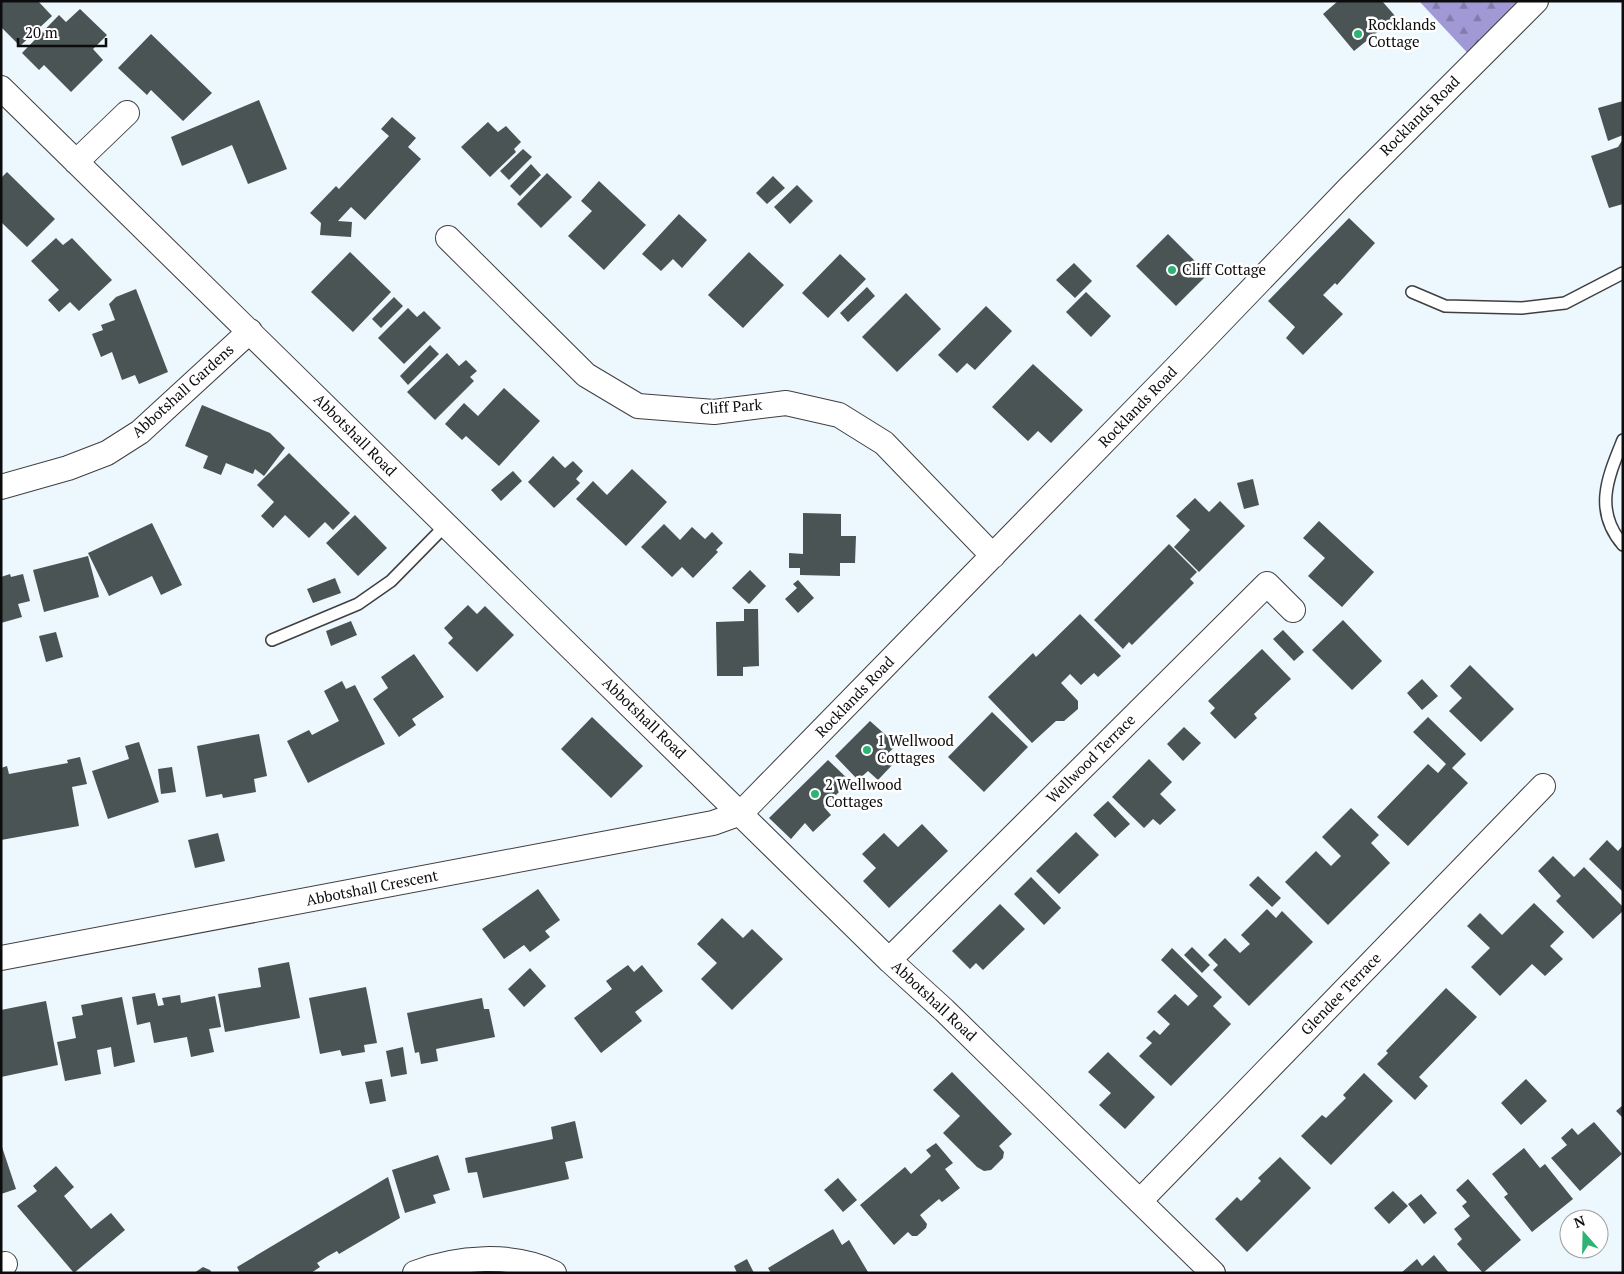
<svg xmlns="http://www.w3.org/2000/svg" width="1624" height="1274" viewBox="0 0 1624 1274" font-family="'PT Serif',serif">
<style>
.forest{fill:url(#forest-firs)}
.building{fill:#4a5454}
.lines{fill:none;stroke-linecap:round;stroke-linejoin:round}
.lane-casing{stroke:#3f3f3f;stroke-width:14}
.street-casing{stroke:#3f3f3f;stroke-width:26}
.lane{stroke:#fff;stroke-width:11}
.street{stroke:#fff;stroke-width:24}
.poi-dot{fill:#2eb374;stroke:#fff;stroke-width:2}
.labels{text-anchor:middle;stroke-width:5;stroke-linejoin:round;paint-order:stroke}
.poi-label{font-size:15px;fill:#0c0c0c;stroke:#fff;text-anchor:start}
.street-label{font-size:15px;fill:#0c0c0c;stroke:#fff}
</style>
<defs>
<pattern id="forest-firs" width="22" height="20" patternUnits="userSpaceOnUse" patternTransform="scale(1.25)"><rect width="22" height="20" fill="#a199d5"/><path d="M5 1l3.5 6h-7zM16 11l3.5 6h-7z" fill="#827bab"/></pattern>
</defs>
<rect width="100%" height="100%" fill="#edf7fe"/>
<path class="forest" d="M 1419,1 L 1536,1 L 1475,61 Z"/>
<path class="building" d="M 1,1 L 38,1 L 52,16 L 20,46 L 1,27 Z
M 1338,1 L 1382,1 L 1396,17 L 1354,51 L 1323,14 Z
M 80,9 L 107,35 L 93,49 L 103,60 L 71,92 L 44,65 L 39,70 L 22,53 L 59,15 L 66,22 Z
M 151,34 L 212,93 L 183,121 L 151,90 L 147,95 L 118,68 Z
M 259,100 L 287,169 L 248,184 L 232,145 L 182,166 L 171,137 Z
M 1623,101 L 1623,135 L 1608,141 L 1598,108 Z
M 392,117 L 416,138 L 408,147 L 421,159 L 365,220 L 351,207 L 338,221 L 352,222 L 351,237 L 320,235 L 321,223 L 310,213 L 336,186 L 339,189 L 389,136 L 381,129 Z
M 488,122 L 498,132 L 506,126 L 521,142 L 514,149 L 516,152 L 490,177 L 461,147 Z
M 1623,139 L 1623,204 L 1609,208 L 1591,156 L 1618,147 Z
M 523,149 L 532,157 L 509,180 L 500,171 Z
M 531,164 L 541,175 L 520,196 L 510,186 Z
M 7,172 L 55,219 L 27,247 L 1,222 L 1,178 Z
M 547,173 L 572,197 L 541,228 L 517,204 Z
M 773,176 L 785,188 L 767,204 L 756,193 Z
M 599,181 L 646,225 L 604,270 L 568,236 L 592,211 L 581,201 Z
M 797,185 L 813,201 L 790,224 L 774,207 Z
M 679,214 L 707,240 L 682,268 L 673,259 L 661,271 L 642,254 Z
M 1349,218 L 1375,243 L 1337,285 L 1335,283 L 1323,295 L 1343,314 L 1303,355 L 1286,338 L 1295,327 L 1268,301 Z
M 1168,234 L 1208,274 L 1176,306 L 1136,266 Z
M 56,238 L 63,245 L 72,238 L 112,280 L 79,311 L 70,302 L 59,312 L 48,300 L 59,290 L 31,261 Z
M 350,252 L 391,292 L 353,332 L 311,292 Z
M 749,252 L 784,285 L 743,328 L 708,295 Z
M 840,254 L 866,279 L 828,318 L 802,293 Z
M 1074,263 L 1092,281 L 1075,298 L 1056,280 Z
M 867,287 L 875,296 L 848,322 L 840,313 Z
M 136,289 L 168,372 L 139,384 L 135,375 L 122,380 L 112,352 L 101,357 L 92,334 L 103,330 L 101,325 L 115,320 L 109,304 L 116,297 Z
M 1086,292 L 1111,316 L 1091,337 L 1066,312 Z
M 906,293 L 941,329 L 897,372 L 862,337 Z
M 394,297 L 403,306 L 381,328 L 372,319 Z
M 986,306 L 1012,331 L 975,370 L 967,363 L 957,373 L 938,355 Z
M 408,308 L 417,317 L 424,311 L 441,328 L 404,364 L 378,338 Z
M 430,345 L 439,354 L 408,385 L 400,376 Z
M 447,353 L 459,366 L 466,360 L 477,371 L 470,377 L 474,381 L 435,420 L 407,392 Z
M 1033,364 L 1083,410 L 1051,443 L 1038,431 L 1028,441 L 992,407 Z
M 504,388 L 540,421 L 499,466 L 466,436 L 462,440 L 445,424 L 464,403 L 478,416 Z
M 202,405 L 270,433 L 285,448 L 264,476 L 255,469 L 253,474 L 226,463 L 221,475 L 203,468 L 208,456 L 185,446 Z
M 289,453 L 350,513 L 333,530 L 325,522 L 309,538 L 285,515 L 273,528 L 261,516 L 274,502 L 257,485 Z
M 553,456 L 565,468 L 573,461 L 583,471 L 576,479 L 580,483 L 554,508 L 528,482 Z
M 632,469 L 667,502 L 626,546 L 576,499 L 593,481 L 607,495 Z
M 513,471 L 522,481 L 501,501 L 491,490 Z
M 1253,479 L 1259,505 L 1244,509 L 1237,483 Z
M 1195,498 L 1209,512 L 1220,501 L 1245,526 L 1199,572 L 1174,547 L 1190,530 L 1176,516 Z
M 803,513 L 841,514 L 841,536 L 856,536 L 855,563 L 840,563 L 840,576 L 800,575 L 800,568 L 789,568 L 789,553 L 803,554 Z
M 355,515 L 387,548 L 358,576 L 326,543 Z
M 1319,521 L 1374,572 L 1342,607 L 1308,576 L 1325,558 L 1303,538 Z
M 152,523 L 182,585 L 161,595 L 152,576 L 109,596 L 88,553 Z
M 664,524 L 680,540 L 692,527 L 705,539 L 712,532 L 723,543 L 716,550 L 718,552 L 693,578 L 682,567 L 672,577 L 641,547 Z
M 1169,544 L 1197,572 L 1190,579 L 1194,583 L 1132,645 L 1129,642 L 1123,649 L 1094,620 Z
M 88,556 L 99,597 L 44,612 L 33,570 Z
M 750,570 L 766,586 L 749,604 L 732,588 Z
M 10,574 L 11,577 L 23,574 L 30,601 L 18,604 L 22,617 L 1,623 L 1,577 Z
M 335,578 L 341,593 L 313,603 L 307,589 Z
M 798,580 L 814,598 L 798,613 L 785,599 L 797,588 L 793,584 Z
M 468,605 L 477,614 L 485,606 L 514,635 L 477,672 L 448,643 L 453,638 L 444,628 Z
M 744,609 L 758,609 L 759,666 L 743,667 L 743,676 L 717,676 L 716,622 L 744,621 Z
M 1080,614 L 1121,656 L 1098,677 L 1094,673 L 1081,685 L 1070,674 L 1061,683 L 1078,701 L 1078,709 L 1064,721 L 1056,721 L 1032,743 L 988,697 L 1033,653 L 1036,657 Z
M 1343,620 L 1382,661 L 1352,690 L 1312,650 Z
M 351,621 L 357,635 L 331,646 L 326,631 Z
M 1283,630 L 1304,652 L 1294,661 L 1273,639 Z
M 56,632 L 63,657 L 46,662 L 39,636 Z
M 1262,649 L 1291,679 L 1254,714 L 1257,718 L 1235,739 L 1210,713 L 1215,708 L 1208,701 Z
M 414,654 L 444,697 L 412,719 L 416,725 L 399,737 L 373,699 L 388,688 L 381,677 Z
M 1470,665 L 1514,709 L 1481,742 L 1449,711 L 1462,698 L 1450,686 Z
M 1422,679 L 1438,696 L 1422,710 L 1407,693 Z
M 342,681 L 346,689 L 355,685 L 385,744 L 308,783 L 287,741 L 309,730 L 312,735 L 339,721 L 324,691 Z
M 992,712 L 1028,747 L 984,792 L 948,757 Z
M 592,717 L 643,766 L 611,798 L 561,749 Z
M 1428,717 L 1466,754 L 1452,768 L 1468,783 L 1408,846 L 1377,817 L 1428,764 L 1438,773 L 1446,764 L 1413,732 Z
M 870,721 L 897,745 L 887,754 L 894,763 L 878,780 L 868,771 L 858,780 L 835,756 Z
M 1184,727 L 1201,743 L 1183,761 L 1167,744 Z
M 259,734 L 267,776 L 254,779 L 256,792 L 223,798 L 222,794 L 206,797 L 197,746 Z
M 139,742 L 159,802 L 108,819 L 92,771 L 129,759 L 125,746 Z
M 80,757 L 87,784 L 72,787 L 79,826 L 1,840 L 1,768 L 7,766 L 9,774 L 68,763 L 67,760 Z
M 1149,759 L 1172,782 L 1160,794 L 1176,810 L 1160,825 L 1153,819 L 1144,828 L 1112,797 Z
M 828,760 L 850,781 L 824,807 L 831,815 L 813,832 L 805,823 L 791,839 L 769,818 Z
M 172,767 L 176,792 L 161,794 L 158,769 Z
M 1108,801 L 1130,824 L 1115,838 L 1093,815 Z
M 1351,808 L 1379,835 L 1371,843 L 1390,863 L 1328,925 L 1285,882 L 1316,851 L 1331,866 L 1341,856 L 1322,837 Z
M 922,824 L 948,851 L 889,908 L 863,881 L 876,868 L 862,854 L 884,833 L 898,847 Z
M 1076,832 L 1099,855 L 1059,894 L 1036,871 Z
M 218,833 L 225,861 L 195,868 L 188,840 Z
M 1607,840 L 1618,851 L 1623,845 L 1623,892 L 1589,859 Z
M 1553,856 L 1574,877 L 1584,867 L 1623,907 L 1623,911 L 1593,939 L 1556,901 L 1561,896 L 1538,871 Z
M 1258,876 L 1281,898 L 1272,907 L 1249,885 Z
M 1031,877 L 1061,908 L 1044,925 L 1014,894 Z
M 538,889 L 560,920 L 545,931 L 550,937 L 530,952 L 524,945 L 504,959 L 482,929 Z
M 1534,903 L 1564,932 L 1550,946 L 1563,959 L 1545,976 L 1532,964 L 1500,996 L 1471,967 L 1490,948 L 1467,926 L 1480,913 L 1502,935 Z
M 1000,904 L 1025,929 L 983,970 L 976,963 L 970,969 L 952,951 Z
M 1267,909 L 1276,918 L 1282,911 L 1313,942 L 1249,1006 L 1213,970 L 1218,965 L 1208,955 L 1225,938 L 1240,953 L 1250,944 L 1241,935 Z
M 722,918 L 743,938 L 752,929 L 783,959 L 732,1010 L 701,979 L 717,963 L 697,944 Z
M 1192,947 L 1210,965 L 1202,973 L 1184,955 Z
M 1172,948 L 1222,997 L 1213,1006 L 1231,1024 L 1171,1086 L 1139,1056 L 1152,1043 L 1146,1038 L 1154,1030 L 1160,1035 L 1170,1024 L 1157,1012 L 1175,994 L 1188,1006 L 1198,996 L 1161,960 Z
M 289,962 L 300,1018 L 225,1032 L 218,994 L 261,987 L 258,968 Z
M 628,965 L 634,972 L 642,965 L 663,991 L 635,1012 L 642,1021 L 601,1053 L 574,1018 L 612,989 L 606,981 Z
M 530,968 L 546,986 L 524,1007 L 508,989 Z
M 366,987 L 377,1043 L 364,1045 L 365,1052 L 342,1056 L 340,1050 L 320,1054 L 309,998 Z
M 1446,988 L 1477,1017 L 1419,1077 L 1428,1086 L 1415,1100 L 1377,1064 L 1388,1053 L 1386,1051 Z
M 155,993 L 158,1006 L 164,1005 L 162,998 L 180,995 L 181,1003 L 215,996 L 221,1027 L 209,1029 L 214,1052 L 191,1057 L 187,1037 L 154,1043 L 150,1022 L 137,1025 L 132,997 Z
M 122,997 L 135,1062 L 114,1067 L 111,1047 L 97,1050 L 101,1074 L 65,1081 L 57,1042 L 76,1038 L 72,1017 L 83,1015 L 81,1005 Z
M 482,998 L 484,1009 L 489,1009 L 495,1037 L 436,1049 L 438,1061 L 421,1064 L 419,1052 L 415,1053 L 407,1013 Z
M 46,1001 L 58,1065 L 1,1077 L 1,1010 Z
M 403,1047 L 407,1074 L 391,1077 L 386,1051 Z
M 1108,1052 L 1155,1097 L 1125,1129 L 1099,1105 L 1111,1093 L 1088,1072 Z
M 952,1072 L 1012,1134 L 999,1146 L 1004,1152 L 1003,1158 L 991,1170 L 984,1171 L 977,1167 L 943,1133 L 960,1116 L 933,1090 Z
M 1364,1073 L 1393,1101 L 1331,1165 L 1301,1136 L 1322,1115 L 1326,1118 L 1346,1098 L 1343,1095 Z
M 382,1079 L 386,1101 L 370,1104 L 365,1082 Z
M 1526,1079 L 1547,1101 L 1521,1125 L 1501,1103 Z
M 1623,1105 L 1623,1118 L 1616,1111 Z
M 575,1121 L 583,1158 L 565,1162 L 569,1179 L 483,1198 L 477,1172 L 468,1173 L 465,1158 L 553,1139 L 551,1127 Z
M 1594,1122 L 1622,1154 L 1580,1191 L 1551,1158 L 1567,1145 L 1561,1138 L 1572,1128 L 1578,1135 Z
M 936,1143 L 953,1163 L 945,1169 L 960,1188 L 942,1202 L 939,1199 L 920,1215 L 927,1224 L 926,1228 L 917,1236 L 912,1236 L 908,1232 L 894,1245 L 860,1205 L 905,1167 L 911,1174 L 931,1156 L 926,1150 Z
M 1,1144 L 16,1189 L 1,1194 Z
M 1524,1148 L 1540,1168 L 1545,1164 L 1573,1199 L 1532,1232 L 1504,1197 L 1508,1194 L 1492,1174 Z
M 438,1155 L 450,1190 L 433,1195 L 436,1203 L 405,1213 L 392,1170 Z
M 1280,1157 L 1311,1188 L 1247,1252 L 1215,1219 L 1237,1197 L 1241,1201 L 1261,1181 L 1258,1178 Z
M 56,1166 L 74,1187 L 64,1196 L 91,1229 L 111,1213 L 125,1230 L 74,1273 L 17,1206 L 37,1191 L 33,1186 Z
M 388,1177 L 400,1218 L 339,1254 L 337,1251 L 328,1256 L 317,1263 L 320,1267 L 311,1273 L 240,1273 L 237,1267 Z
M 838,1178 L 857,1200 L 843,1212 L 824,1190 Z
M 1468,1179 L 1521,1240 L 1483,1273 L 1457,1244 L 1462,1239 L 1454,1229 L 1470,1216 L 1462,1206 L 1467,1202 L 1456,1190 Z
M 1393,1191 L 1408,1206 L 1389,1224 L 1374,1208 Z
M 1421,1194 L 1437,1213 L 1424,1224 L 1408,1204 Z
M 833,1229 L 842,1245 L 849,1240 L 868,1272 L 771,1273 L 768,1268 Z
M 1434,1255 L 1449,1273 L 1401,1273 L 1417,1259 L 1422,1266 Z
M 747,1259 L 754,1273 L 737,1273 L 734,1266 Z
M 203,1267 L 210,1270 L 212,1273 L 194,1273 Z"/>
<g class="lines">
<defs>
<path id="lane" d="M 1412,292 L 1445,306 L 1522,308 L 1565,303 L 1623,273
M 1623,440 C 1608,477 1593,510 1623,545
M 272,640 L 358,604 L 391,581 L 446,525"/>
<path id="street" d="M 1,88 L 889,960 L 944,1010 L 1213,1273
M 76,162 L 127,113
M 448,238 L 586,375 L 638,406 L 714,412 L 786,403 L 839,415 L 884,443 L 993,556
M 1,487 L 68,468 L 107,453 L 140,432 L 250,331
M 1,958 L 713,823 L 741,813 L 1175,369 L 1349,188 L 1536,1
M 889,960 L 1267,584 L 1293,610
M 1140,1201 L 1543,786
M 1,1267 L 5,1264
M 415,1273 C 456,1257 513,1252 554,1273"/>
</defs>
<use href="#lane" class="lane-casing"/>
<use href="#street" class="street-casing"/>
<use href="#lane" class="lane"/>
<use href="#street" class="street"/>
</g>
<g class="poi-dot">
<circle cx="1358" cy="34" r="5"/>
<circle cx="1172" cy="270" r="5"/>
<circle cx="867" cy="750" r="5"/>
<circle cx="815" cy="794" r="5"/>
</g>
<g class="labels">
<g class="poi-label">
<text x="1368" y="30">Rocklands<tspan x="1368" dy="17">Cottage</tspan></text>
<text x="1182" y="275">Cliff Cottage</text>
<text x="877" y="746">1 Wellwood<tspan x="877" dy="17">Cottages</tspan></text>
<text x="825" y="790">2 Wellwood<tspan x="825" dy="17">Cottages</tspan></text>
</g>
<g class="street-label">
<text transform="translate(1420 116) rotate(-45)" y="5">Rocklands Road</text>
<text transform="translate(183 391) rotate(-42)" y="5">Abbotshall Gardens</text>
<text transform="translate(731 407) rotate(-4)" y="5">Cliff Park</text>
<text transform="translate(1138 407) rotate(-46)" y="5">Rocklands Road</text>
<text transform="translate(355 435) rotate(45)" y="5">Abbotshall Road</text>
<text transform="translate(855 697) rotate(-46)" y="5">Rocklands Road</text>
<text transform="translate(644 718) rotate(44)" y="5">Abbotshall Road</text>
<text transform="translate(1091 759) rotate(-45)" y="5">Wellwood Terrace</text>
<text transform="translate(372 888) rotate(-11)" y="5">Abbotshall Crescent</text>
<text transform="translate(1341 994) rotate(-46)" y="5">Glendee Terrace</text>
<text transform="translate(934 1001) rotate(43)" y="5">Abbotshall Road</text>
</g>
</g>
<rect width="1624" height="1274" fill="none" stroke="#0c0c0c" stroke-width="5"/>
<g transform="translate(1584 1234) rotate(340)"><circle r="24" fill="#ffffff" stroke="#9e9e9e"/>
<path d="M0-4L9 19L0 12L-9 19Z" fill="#2eb374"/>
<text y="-8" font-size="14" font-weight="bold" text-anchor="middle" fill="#0c0c0c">N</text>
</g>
<path d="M18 38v8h88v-8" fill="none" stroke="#0c0c0c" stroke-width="2.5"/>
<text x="25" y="38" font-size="15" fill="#0c0c0c" stroke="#ffffff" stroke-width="4" paint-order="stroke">20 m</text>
</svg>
